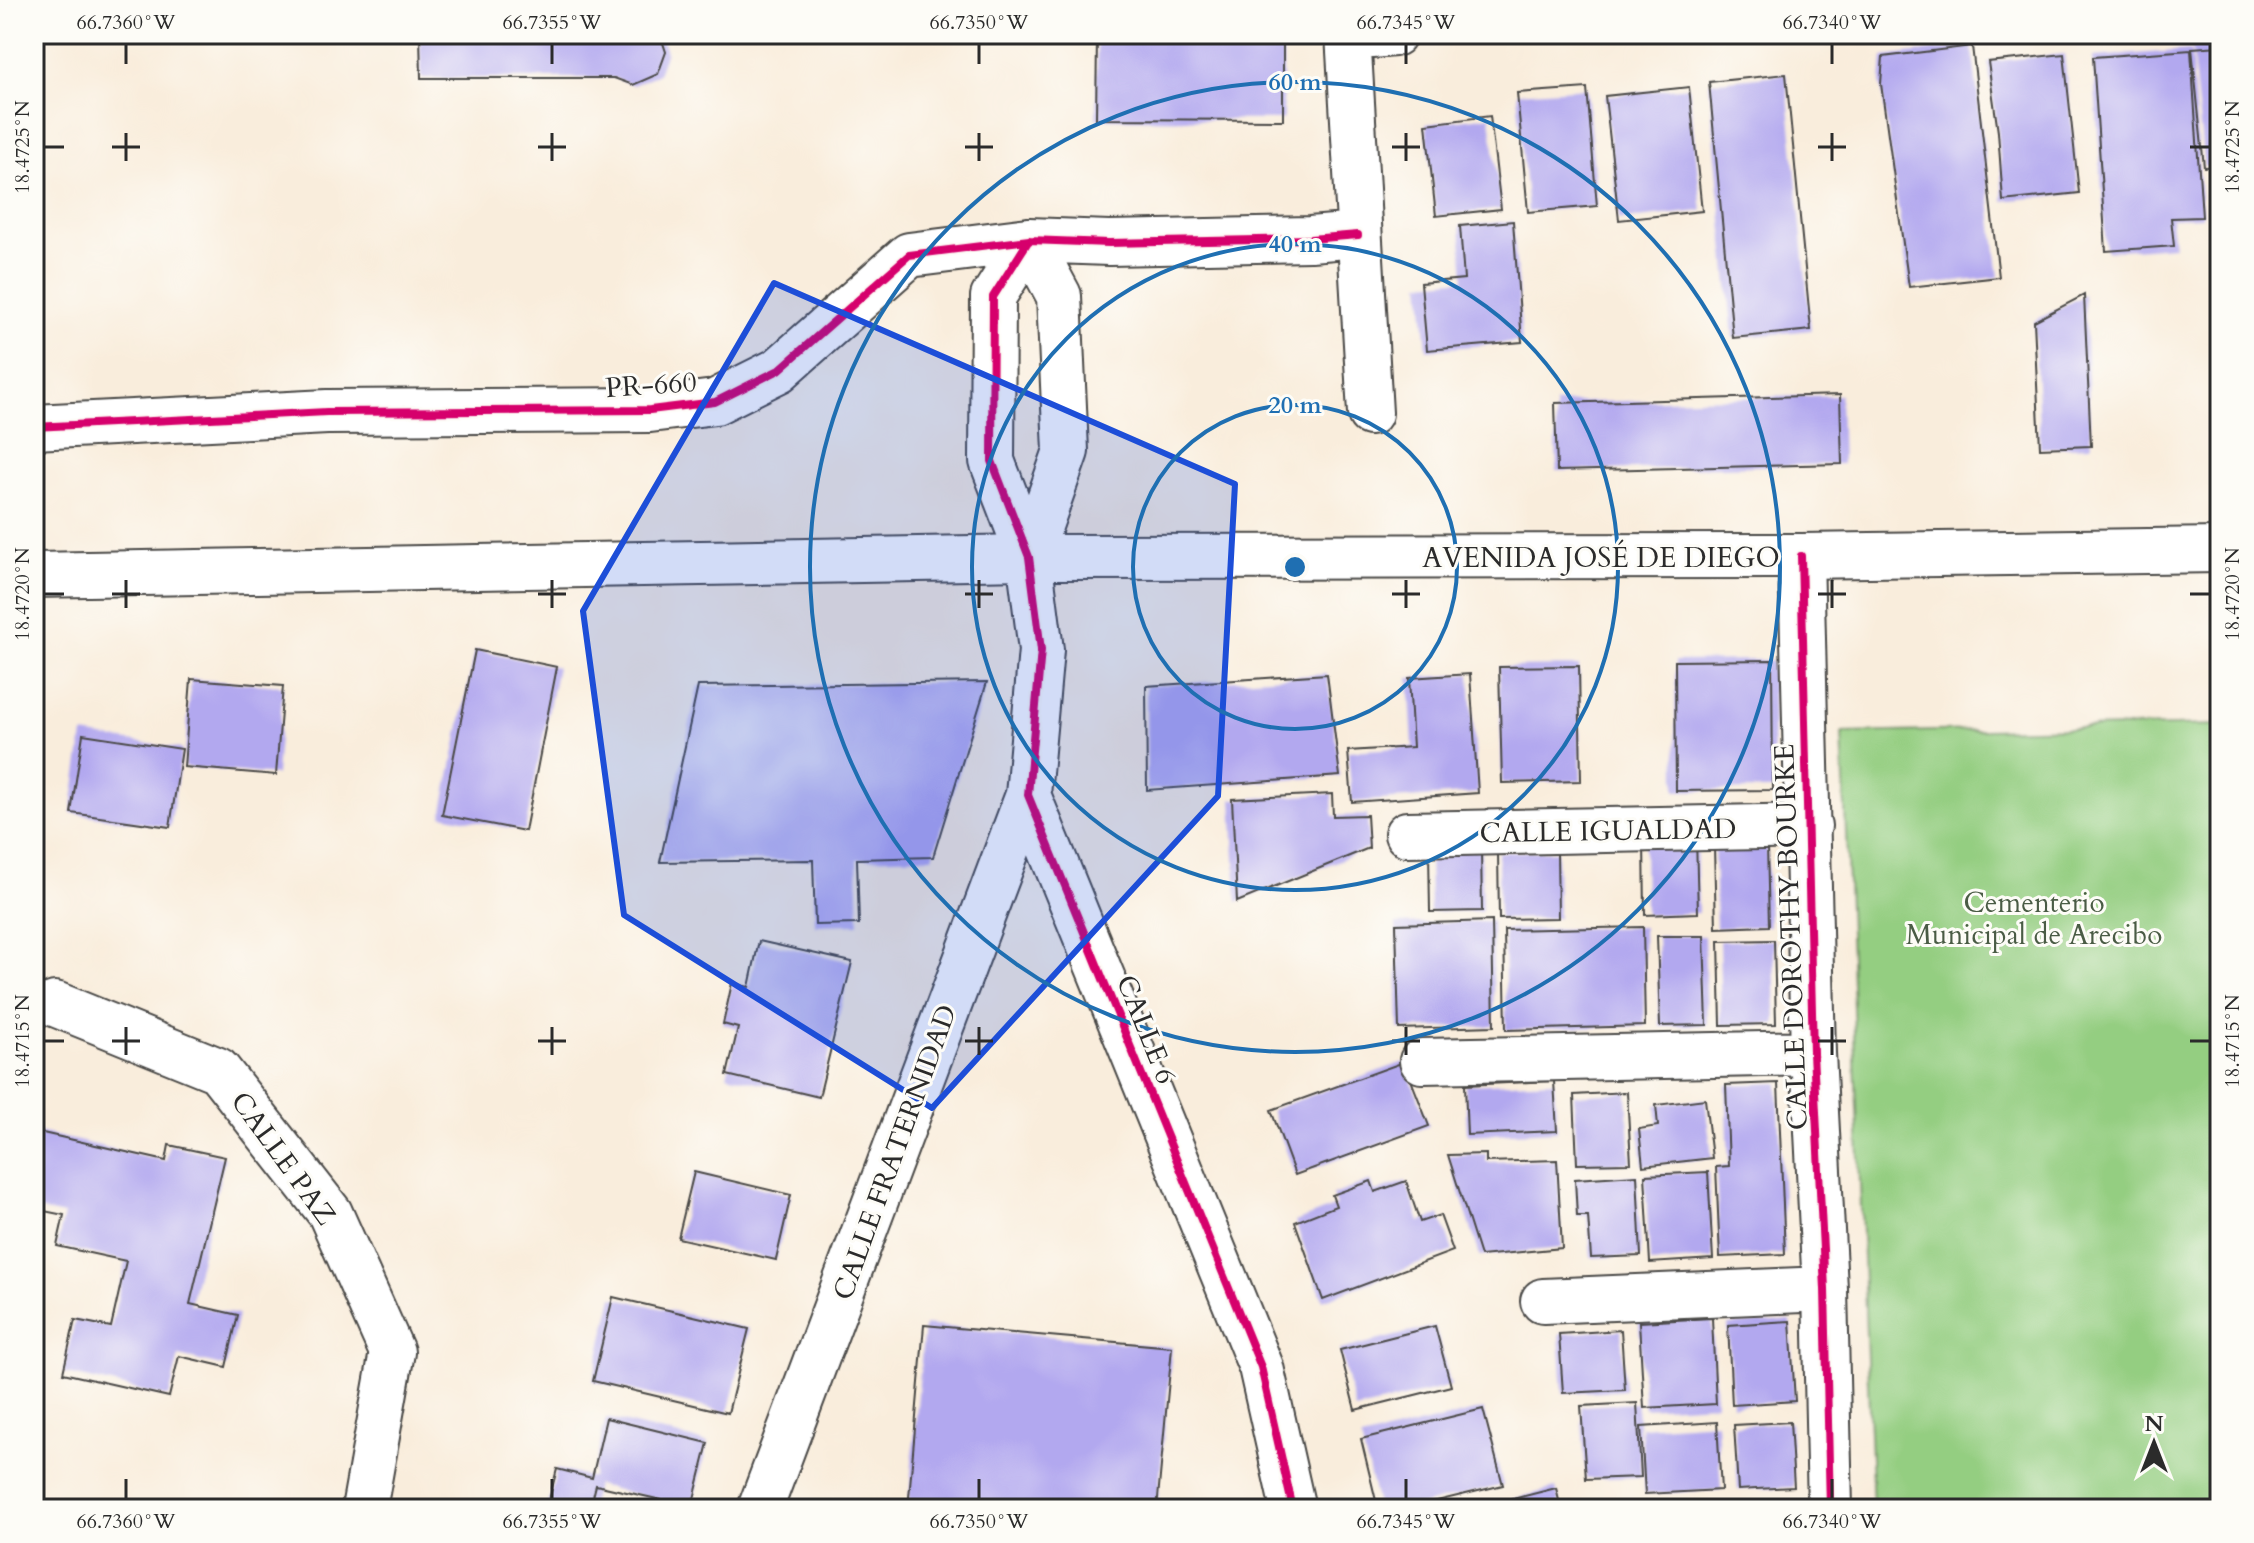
<svg xmlns="http://www.w3.org/2000/svg" width="2254" height="1543" viewBox="0 0 2254 1543" font-family="Cardo,serif">
<style>
.green{fill:#94ce81;stroke:#607c56;stroke-width:2}
.building{fill:#b2a8ef}
.lines{fill:none;stroke-linecap:round;stroke-linejoin:round}
.minor-casing{stroke:#4a4846;stroke-width:48}
.major-casing{stroke:#4a4846;stroke-width:48}
.minor{stroke:#fff;stroke-width:44}
.major{stroke:#fff;stroke-width:44}
.cycleway-casing{stroke:#fdfcf7;stroke-width:13}
.cycleway{stroke:#d6006c;stroke-width:8}
.marked{fill:#1d4ed8;fill-opacity:0.2;stroke:#1d4ed8;stroke-width:6;stroke-linejoin:round}
.ticks{fill:none;stroke:#2b2b2b;stroke-width:3}
.ring{fill:none;stroke:#1f6fb2;stroke-width:4}
.labels{text-anchor:middle;stroke-width:6;stroke-linejoin:round;paint-order:stroke}
.street-label{font-size:28px;fill:#2b2b2b;stroke:#fdfcf7}
.park-label{font-size:28px;fill:#4a5c45;stroke:#fdfcf7}
.centre{fill:#1f6fb2;stroke:#fdfcf7;stroke-width:4}
.ring-label{font-size:24px;text-anchor:middle;font-weight:bold;fill:#1f6fb2;stroke:#fdfcf7;stroke-width:6;stroke-linejoin:round;paint-order:stroke}
.neatline{fill:none;stroke:#2b2b2b;stroke-width:3}
.ticks-label{font-size:20px;text-anchor:middle;fill:#2b2b2b}
</style>
<rect width="100%" height="100%" fill="#fdfcf7"/>
<filter id="ink" filterUnits="userSpaceOnUse"><feTurbulence type="fractalNoise" baseFrequency=".0125" numOctaves="2"/><feDisplacementMap in="SourceGraphic" scale="16" xChannelSelector="R" yChannelSelector="G"/><feConvolveMatrix kernelMatrix="1 2 1 2 8 2 1 2 1" color-interpolation-filters="sRGB"/></filter>
<filter id="wash" filterUnits="userSpaceOnUse"><feTurbulence type="fractalNoise" baseFrequency=".006" numOctaves="4" result="noise"/><feDisplacementMap in="SourceGraphic" scale="32" xChannelSelector="R" yChannelSelector="G"/><feGaussianBlur stdDeviation="1.8" result="paint"/><feColorMatrix in="noise" values="0 0 0 0 0 0 0 0 0 0 0 0 0 0 0 0 0 1.4 0 .05"/><feComposite in="paint" operator="in"/></filter>
<g filter="url(#wash)">
<rect width="100%" height="100%" fill="#f9eddc"/>
<path class="green" d="M 2220,725 L 2220,1509 L 1873,1509 L 1842,733 Z"/>
<g id="blocks">
<path class="building" d="M 420,34 L 660,34 L 666,52 L 658,74 L 633,85 L 614,78 L 421,78 Z
M 1115,34 L 1283,34 L 1283,120 L 1096,119 L 1097,37 L 1115,37 Z
M 1972,46 L 1999,277 L 1909,287 L 1881,84 L 1883,57 Z
M 2220,46 L 2220,166 L 2204,167 L 2192,48 Z
M 2191,50 L 2202,217 L 2171,218 L 2174,246 L 2106,251 L 2093,57 Z
M 2064,54 L 2079,193 L 2003,201 L 1998,132 L 1988,62 Z
M 1786,74 L 1811,330 L 1733,338 L 1709,82 Z
M 1689,87 L 1702,211 L 1619,220 L 1605,96 Z
M 1587,88 L 1597,206 L 1528,212 L 1517,93 Z
M 1490,116 L 1501,209 L 1436,216 L 1426,124 Z
M 1513,221 L 1522,342 L 1427,350 L 1421,283 L 1464,279 L 1460,226 Z
M 2084,295 L 2091,446 L 2040,448 L 2034,321 Z
M 1840,395 L 1842,464 L 1557,471 L 1555,403 Z
M 475,650 L 557,667 L 525,831 L 442,815 Z
M 1772,660 L 1773,790 L 1676,791 L 1675,661 Z
M 1579,666 L 1581,781 L 1502,783 L 1499,667 Z
M 1327,674 L 1340,776 L 1147,790 L 1146,686 Z
M 1470,674 L 1478,793 L 1352,802 L 1348,751 L 1413,747 L 1409,678 Z
M 191,679 L 283,686 L 276,775 L 184,767 Z
M 987,682 L 933,857 L 857,859 L 859,924 L 815,925 L 813,860 L 660,862 L 698,686 Z
M 83,734 L 182,749 L 170,827 L 71,813 Z
M 1332,794 L 1333,816 L 1367,815 L 1369,848 L 1237,902 L 1232,799 Z
M 1696,837 L 1698,913 L 1645,915 L 1644,839 Z
M 1767,845 L 1769,926 L 1716,928 L 1714,846 Z
M 1481,849 L 1482,911 L 1430,912 L 1429,850 Z
M 1557,851 L 1558,918 L 1499,919 L 1498,852 Z
M 1492,921 L 1494,1026 L 1399,1029 L 1396,924 Z
M 1643,927 L 1645,1026 L 1506,1030 L 1504,930 Z
M 1657,936 L 1704,936 L 1707,1025 L 1660,1026 Z
M 1774,940 L 1776,1024 L 1721,1025 L 1719,941 Z
M 759,941 L 852,962 L 819,1097 L 727,1075 L 738,1028 L 723,1024 L 732,983 L 749,987 Z
M 1404,1062 L 1429,1126 L 1295,1175 L 1271,1110 Z
M 1554,1081 L 1557,1131 L 1467,1135 L 1465,1085 Z
M 1778,1083 L 1785,1254 L 1720,1257 L 1716,1167 L 1729,1166 L 1726,1085 Z
M 1627,1092 L 1631,1163 L 1577,1164 L 1574,1095 Z
M 1705,1099 L 1712,1158 L 1643,1166 L 1639,1129 L 1658,1126 L 1656,1105 Z
M 34,1131 L 166,1161 L 169,1145 L 225,1157 L 190,1304 L 238,1315 L 226,1367 L 179,1356 L 169,1397 L 63,1373 L 75,1320 L 111,1327 L 126,1261 L 57,1246 L 64,1215 L 34,1209 Z
M 1486,1154 L 1486,1162 L 1557,1160 L 1562,1248 L 1480,1256 L 1448,1155 Z
M 694,1172 L 791,1195 L 776,1260 L 678,1238 Z
M 1708,1172 L 1713,1259 L 1650,1263 L 1645,1175 Z
M 1637,1175 L 1641,1256 L 1591,1258 L 1588,1216 L 1577,1216 L 1575,1179 Z
M 1371,1181 L 1375,1192 L 1406,1181 L 1420,1222 L 1440,1215 L 1453,1251 L 1323,1300 L 1295,1222 L 1336,1206 L 1332,1195 Z
M 613,1297 L 749,1329 L 728,1413 L 593,1381 Z
M 1712,1318 L 1716,1404 L 1644,1408 L 1639,1322 Z
M 1790,1321 L 1795,1401 L 1732,1405 L 1728,1325 Z
M 924,1325 L 1172,1347 L 1157,1509 L 908,1509 Z
M 1435,1326 L 1451,1386 L 1355,1410 L 1340,1350 Z
M 1621,1330 L 1625,1390 L 1563,1393 L 1559,1334 Z
M 1637,1403 L 1641,1477 L 1586,1479 L 1581,1406 Z
M 1483,1409 L 1503,1485 L 1404,1509 L 1378,1509 L 1361,1439 Z
M 606,1418 L 708,1443 L 692,1507 L 596,1485 L 590,1509 L 547,1508 L 557,1469 L 592,1478 Z
M 1717,1422 L 1721,1490 L 1645,1494 L 1641,1427 Z
M 1790,1422 L 1794,1487 L 1738,1490 L 1734,1425 Z
M 1556,1488 L 1561,1509 L 1503,1509 L 1501,1502 Z"/>
</g>
</g>
<g filter="url(#ink)">
<use href="#blocks" fill-opacity="0" stroke="#4a4846" stroke-width="2"/>
<g class="lines">
<defs>
<path id="minor" d="M 1348,34 L 1370,413
M 1348,38 L 1394,34
M 1029,240 L 993,297 L 992,461 L 1029,557 L 1041,650 L 1028,795 L 1261,1367 L 1293,1509
M 1029,240 L 1059,296 L 1066,451 L 1029,557
M 34,427 L 327,412 L 650,410 L 715,402 L 779,370 L 909,255 L 1029,240 L 1109,243 L 1310,239 L 1358,235
M 1801,556 L 1813,1053 L 1825,1289 L 1830,1509
M 1407,834 L 1809,826
M 55,1004 L 218,1070 L 330,1213 L 392,1352 L 364,1509
M 1422,1061 L 1813,1053
M 1543,1301 L 1825,1289
M 760,1509 L 1028,795"/>
<path id="major" d="M 34,575 L 1029,557 L 1801,556 L 2220,550"/>
</defs>
<use href="#minor" class="minor-casing"/>
<use href="#major" class="major-casing"/>
<use href="#minor" class="minor"/>
<use href="#major" class="major"/>
<defs>
<path id="cycleway" d="M 1029,240 L 993,297 L 992,461 L 1029,557 L 1041,650 L 1028,795 L 1261,1367 L 1293,1509
M 34,427 L 327,412 L 650,410 L 715,402 L 779,370 L 909,255 L 1029,240 L 1109,243 L 1310,239 L 1358,235
M 1801,556 L 1813,1053 L 1825,1289 L 1830,1509"/>
</defs>
<use href="#cycleway" class="cycleway-casing"/>
<use href="#cycleway" class="cycleway"/>
</g>
</g>
<path class="marked" d="M 774,283 L 1235,484 L 1218,796 L 932,1108 L 624,915 L 583,611 Z"/>
<path class="ticks" d="M 126,44 L 126,64M 552,44 L 552,64M 979,44 L 979,64M 1406,44 L 1406,64M 1832,44 L 1832,64M 126,133 L 126,161M 552,133 L 552,161M 979,133 L 979,161M 1406,133 L 1406,161M 1832,133 L 1832,161M 44,147 L 64,147M 112,147 L 140,147M 538,147 L 566,147M 965,147 L 993,147M 1392,147 L 1420,147M 1818,147 L 1846,147M 2190,147 L 2210,147M 126,580 L 126,608M 552,580 L 552,608M 979,580 L 979,608M 1406,580 L 1406,608M 1832,580 L 1832,608M 44,594 L 64,594M 112,594 L 140,594M 538,594 L 566,594M 965,594 L 993,594M 1392,594 L 1420,594M 1818,594 L 1846,594M 2190,594 L 2210,594M 126,1027 L 126,1055M 552,1027 L 552,1055M 979,1027 L 979,1055M 1406,1027 L 1406,1055M 1832,1027 L 1832,1055M 44,1041 L 64,1041M 112,1041 L 140,1041M 538,1041 L 566,1041M 965,1041 L 993,1041M 1392,1041 L 1420,1041M 1818,1041 L 1846,1041M 2190,1041 L 2210,1041M 126,1479 L 126,1499M 552,1479 L 552,1499M 979,1479 L 979,1499M 1406,1479 L 1406,1499M 1832,1479 L 1832,1499"/>
<g class="ring">
<circle cx="1295" cy="567" r="162"/>
<circle cx="1295" cy="567" r="323"/>
<circle cx="1295" cy="567" r="485"/>
</g>
<g class="labels">
<g class="street-label">
<text transform="translate(651 384) rotate(-4)" y="10">PR-660</text>
<text x="1601" y="567">AVENIDA JOSÉ DE DIEGO</text>
<text transform="translate(1608 830) rotate(-1)" y="10">CALLE IGUALDAD</text>
<text transform="translate(1790 937) rotate(-92)" y="10">CALLE DOROTHY BOURKE</text>
<text transform="translate(1147 1029) rotate(68)" y="10">CALLE 6</text>
<text transform="translate(894 1152) rotate(-70)" y="10">CALLE FRATERNIDAD</text>
<text transform="translate(284 1158) rotate(54)" y="10">CALLE PAZ</text>
</g>
<g class="park-label">
<text x="2034" y="912">Cementerio<tspan x="2034" dy="32">Municipal de Arecibo</tspan></text>
</g>
</g>
<circle cx="1295" cy="567" r="12" class="centre"/>
<g class="ring-label">
<text x="1295" y="90">60 m</text>
<text x="1295" y="252">40 m</text>
<text x="1295" y="413">20 m</text>
</g>
<rect width="2254" height="1543" fill="none" stroke="#fdfcf7" stroke-width="88"/>
<g transform="translate(2154 1443)" stroke="#fdfcf7" stroke-width="6" paint-order="stroke">
<path d="M0-6L14 30L0 20L-14 30Z" fill="#2b2b2b"/>
<text y="-12" font-size="22" font-weight="bold" text-anchor="middle" fill="#2b2b2b">N</text>
</g>
<rect x="44" y="44" width="2166" height="1455" class="neatline"/>
<g class="ticks-label">
<text x="126" y="29">66.7360°W</text>
<text x="552" y="29">66.7355°W</text>
<text x="979" y="29">66.7350°W</text>
<text x="1406" y="29">66.7345°W</text>
<text x="1832" y="29">66.7340°W</text>
<text transform="translate(22 147) rotate(-90)" y="7">18.4725°N</text>
<text transform="translate(2232 147) rotate(-90)" y="7">18.4725°N</text>
<text transform="translate(22 594) rotate(-90)" y="7">18.4720°N</text>
<text transform="translate(2232 594) rotate(-90)" y="7">18.4720°N</text>
<text transform="translate(22 1041) rotate(-90)" y="7">18.4715°N</text>
<text transform="translate(2232 1041) rotate(-90)" y="7">18.4715°N</text>
<text x="126" y="1528">66.7360°W</text>
<text x="552" y="1528">66.7355°W</text>
<text x="979" y="1528">66.7350°W</text>
<text x="1406" y="1528">66.7345°W</text>
<text x="1832" y="1528">66.7340°W</text>
</g>
</svg>
